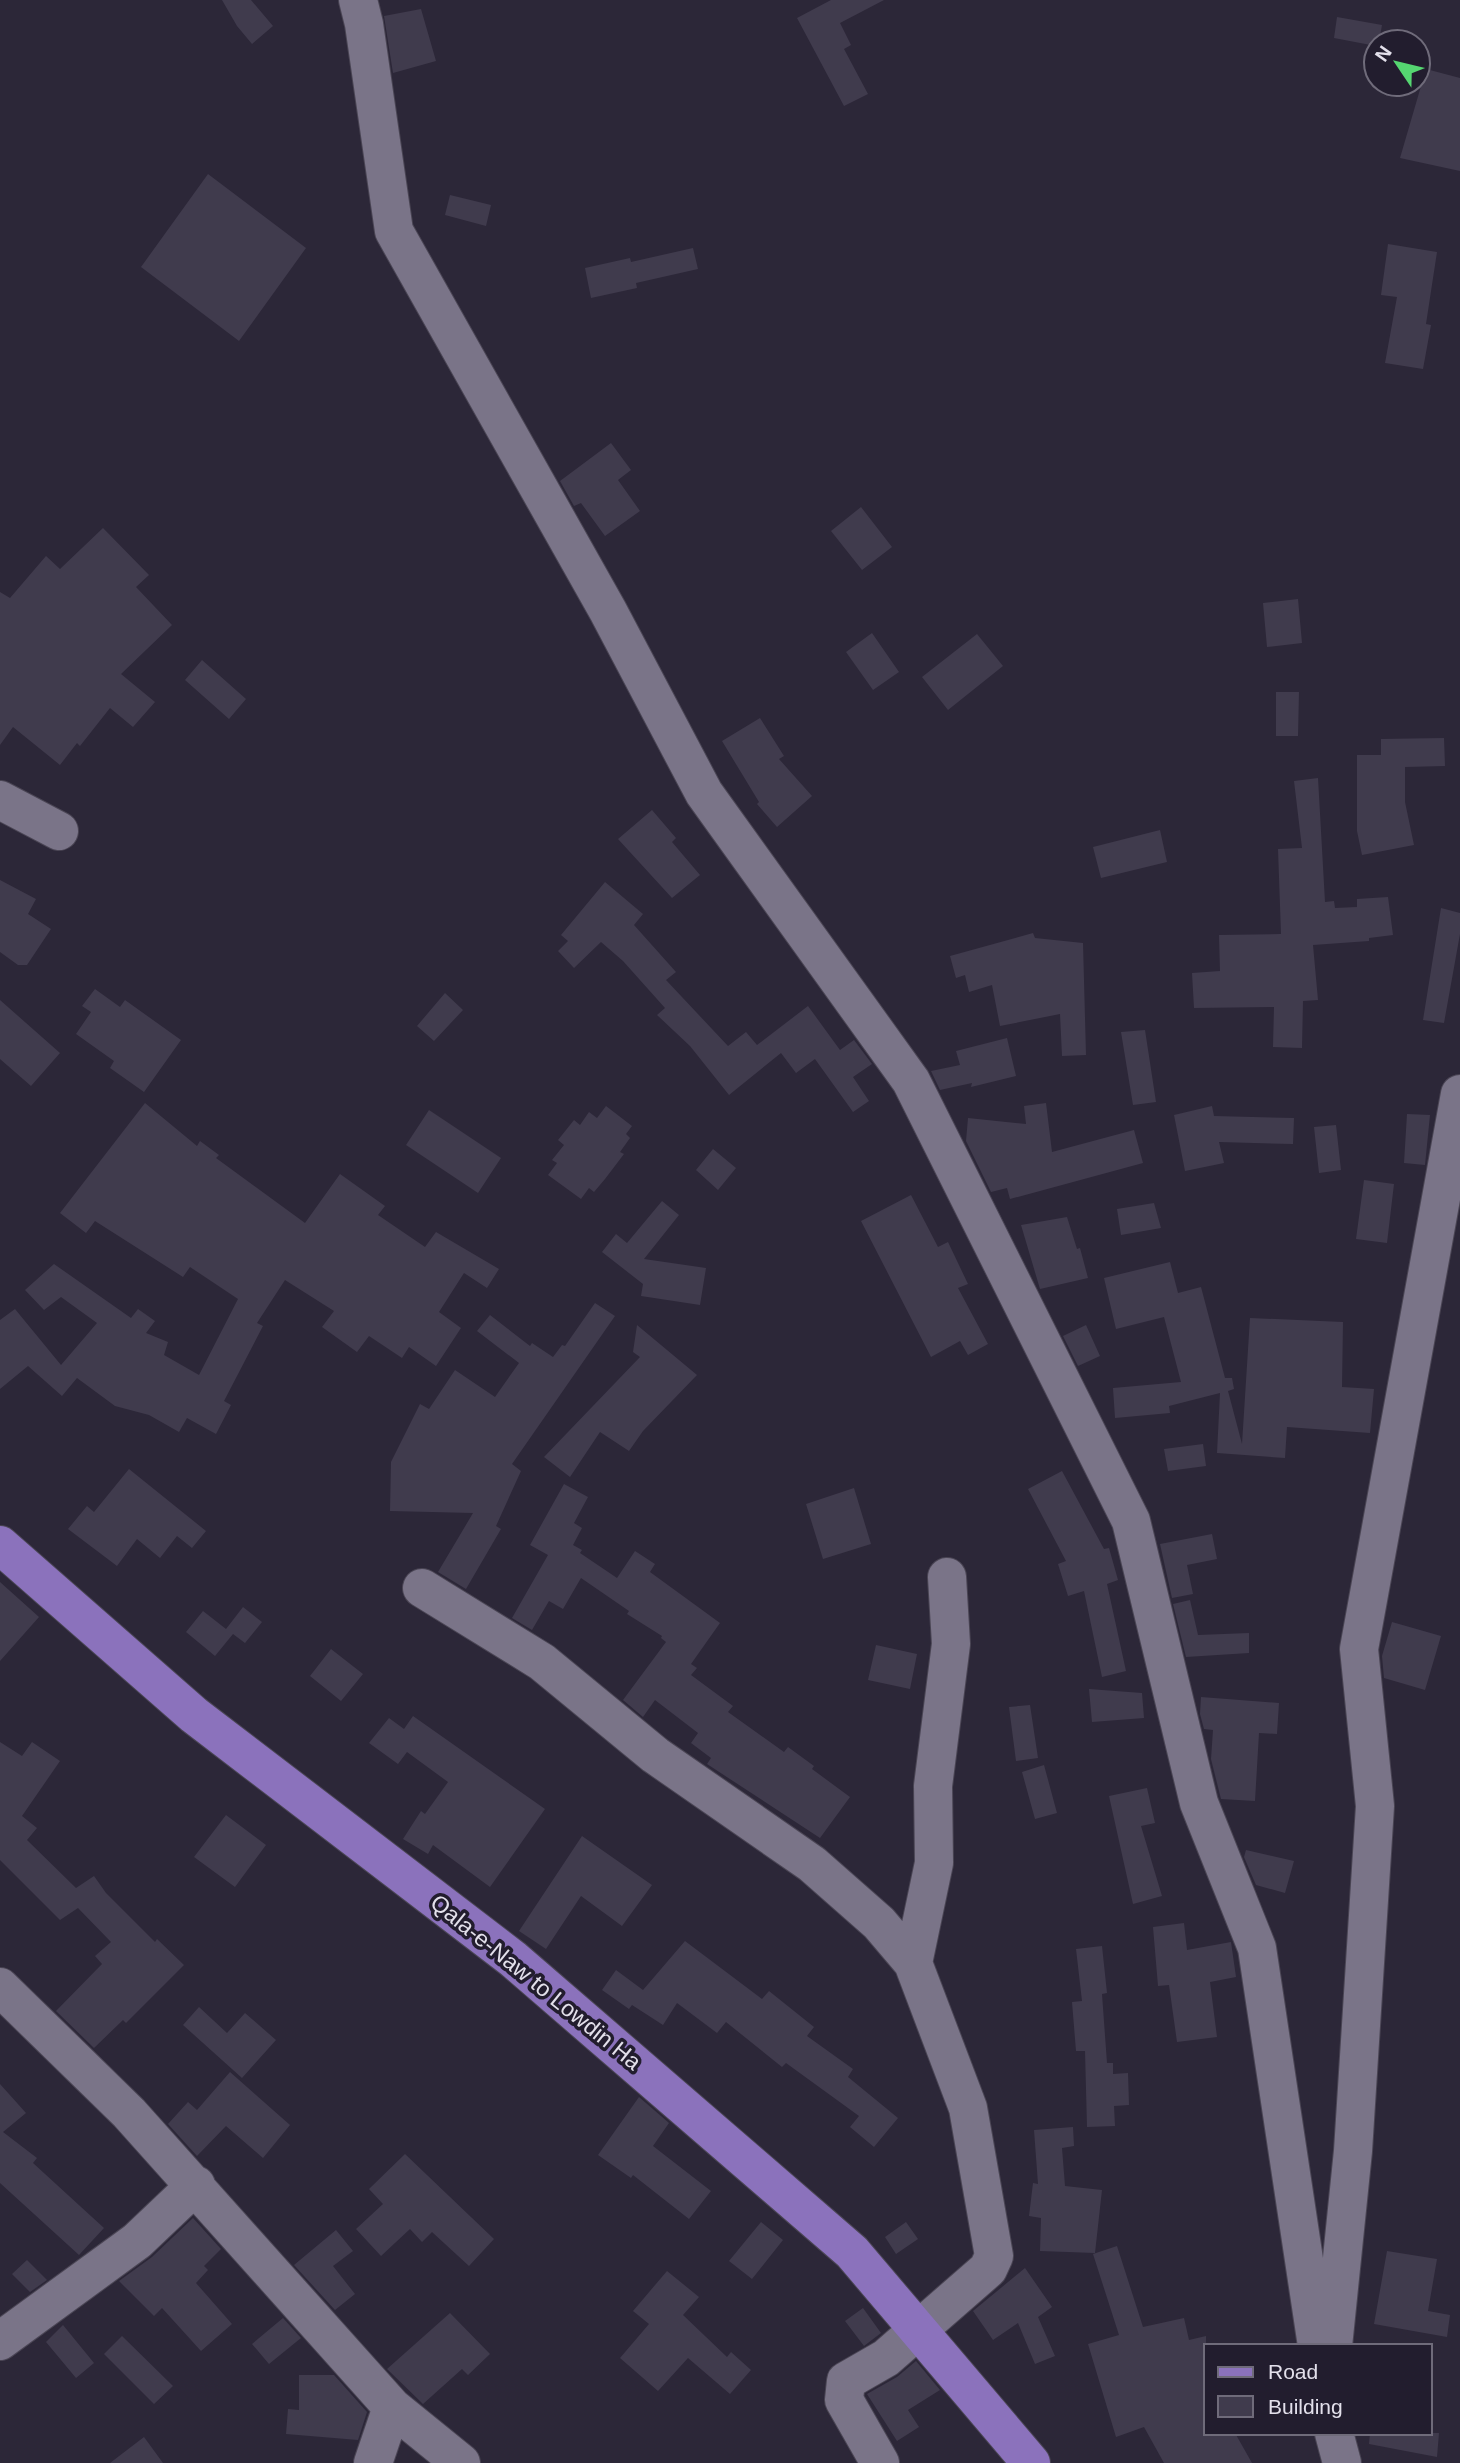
<svg xmlns="http://www.w3.org/2000/svg" width="1460" height="2463" viewBox="0 0 1460 2463" font-family="Helvetica,sans-serif">
<style>
.building{fill:#403b4d}
.lines{fill:none;stroke-linecap:round;stroke-linejoin:round}
.minor-casing{stroke:#4a4554;stroke-width:40}
.major-casing{stroke:#4a4554;stroke-width:40}
.minor{stroke:#7a7488;stroke-width:38}
.major{stroke:#8b72bc;stroke-width:38}
.labels{text-anchor:middle;stroke-width:7;stroke-linejoin:round;paint-order:stroke}
.street-label{font-size:23px;fill:#e3e0eb;stroke:#221d2e}
</style>
<rect width="100%" height="100%" fill="#2c2738"/>
<path class="building" d="M 222,0 L 251,0 L 273,26 L 252,44 L 237,26 Z
M 831,0 L 884,0 L 840,23 L 851,45 L 844,49 L 868,94 L 844,106 L 797,18 Z
M 421,9 L 436,61 L 393,73 L 384,16 Z
M 1337,17 L 1382,25 L 1379,42 L 1376,46 L 1334,38 Z
M 1426,69 L 1460,78 L 1460,171 L 1400,158 Z
M 208,174 L 306,248 L 239,341 L 141,267 Z
M 450,195 L 491,205 L 486,226 L 445,215 Z
M 1388,244 L 1437,252 L 1426,324 L 1431,325 L 1423,369 L 1385,363 L 1397,297 L 1381,295 Z
M 693,248 L 698,269 L 636,283 L 637,288 L 591,298 L 585,268 L 630,258 L 631,262 Z
M 611,443 L 631,470 L 618,480 L 640,511 L 605,536 L 581,503 L 574,506 L 560,481 Z
M 861,507 L 892,547 L 862,570 L 831,531 Z
M 103,528 L 149,575 L 136,587 L 172,625 L 121,674 L 155,702 L 133,727 L 110,708 L 80,746 L 77,743 L 60,765 L 13,727 L 0,745 L 0,592 L 10,598 L 46,556 L 60,569 Z
M 1298,599 L 1302,643 L 1267,647 L 1263,603 Z
M 872,633 L 899,672 L 873,690 L 846,652 Z
M 977,634 L 1003,666 L 948,710 L 922,677 Z
M 202,660 L 246,699 L 229,719 L 185,680 Z
M 1276,692 L 1299,692 L 1298,736 L 1276,736 Z
M 760,718 L 784,756 L 779,759 L 812,796 L 777,827 L 757,804 L 759,802 L 722,741 Z
M 1444,738 L 1445,766 L 1405,767 L 1405,802 L 1414,845 L 1362,855 L 1357,831 L 1357,755 L 1381,755 L 1381,739 Z
M 1318,778 L 1325,902 L 1334,901 L 1335,908 L 1357,907 L 1357,899 L 1388,897 L 1393,935 L 1369,938 L 1369,941 L 1313,945 L 1318,1000 L 1303,1001 L 1302,1048 L 1273,1047 L 1274,1007 L 1194,1008 L 1192,973 L 1220,971 L 1219,935 L 1281,934 L 1278,849 L 1302,848 L 1294,781 Z
M 652,810 L 676,838 L 672,842 L 700,875 L 672,898 L 618,839 Z
M 1160,830 L 1167,862 L 1101,878 L 1093,847 Z
M 0,880 L 36,899 L 28,914 L 51,929 L 27,965 L 18,965 L 0,952 Z
M 605,882 L 643,914 L 634,925 L 676,972 L 666,980 L 728,1046 L 746,1032 L 757,1045 L 808,1006 L 840,1050 L 854,1040 L 872,1064 L 853,1077 L 869,1101 L 853,1112 L 815,1059 L 796,1073 L 781,1053 L 729,1095 L 690,1046 L 657,1015 L 665,1008 L 623,961 L 601,942 L 574,968 L 558,951 L 568,941 L 561,935 Z
M 1441,908 L 1460,913 L 1460,934 L 1444,1023 L 1423,1020 Z
M 1033,933 L 1035,938 L 1083,943 L 1086,1055 L 1062,1056 L 1060,1014 L 1000,1026 L 992,985 L 969,992 L 965,975 L 956,978 L 950,956 Z
M 95,989 L 120,1007 L 125,1000 L 181,1040 L 144,1092 L 110,1068 L 114,1061 L 76,1034 L 91,1012 L 82,1006 Z
M 445,993 L 463,1010 L 434,1041 L 417,1026 Z
M 0,1000 L 60,1053 L 31,1086 L 0,1059 Z
M 1145,1030 L 1156,1102 L 1133,1105 L 1121,1032 Z
M 1007,1038 L 1016,1076 L 971,1087 L 972,1083 L 940,1090 L 931,1071 L 960,1065 L 956,1051 Z
M 145,1103 L 197,1146 L 200,1141 L 219,1155 L 216,1158 L 305,1223 L 340,1174 L 385,1206 L 378,1215 L 425,1247 L 436,1232 L 499,1269 L 487,1288 L 464,1273 L 439,1312 L 461,1328 L 436,1366 L 409,1347 L 402,1358 L 369,1336 L 357,1352 L 322,1327 L 334,1311 L 285,1280 L 257,1323 L 263,1326 L 224,1401 L 231,1405 L 216,1434 L 187,1418 L 179,1432 L 149,1415 L 115,1406 L 77,1378 L 62,1396 L 28,1366 L 0,1389 L 0,1320 L 15,1309 L 61,1365 L 97,1323 L 61,1297 L 44,1310 L 25,1290 L 54,1264 L 131,1318 L 138,1309 L 155,1321 L 146,1333 L 168,1342 L 164,1355 L 199,1375 L 238,1299 L 190,1267 L 183,1277 L 95,1221 L 86,1233 L 60,1213 Z
M 1046,1103 L 1052,1152 L 1134,1130 L 1143,1163 L 1010,1199 L 1007,1188 L 991,1192 L 966,1141 L 968,1118 L 1026,1124 L 1024,1106 Z
M 606,1106 L 632,1126 L 626,1134 L 630,1138 L 620,1152 L 624,1154 L 605,1179 L 594,1192 L 589,1188 L 581,1199 L 548,1175 L 557,1163 L 552,1160 L 564,1145 L 558,1140 L 574,1120 L 580,1125 L 589,1112 L 597,1118 Z
M 1212,1106 L 1214,1116 L 1294,1118 L 1293,1144 L 1219,1142 L 1224,1163 L 1185,1171 L 1174,1115 Z
M 429,1110 L 501,1158 L 478,1193 L 406,1145 Z
M 1407,1114 L 1430,1115 L 1425,1165 L 1404,1163 Z
M 1336,1125 L 1341,1170 L 1319,1173 L 1314,1127 Z
M 713,1149 L 736,1168 L 718,1190 L 696,1170 Z
M 1364,1180 L 1394,1184 L 1387,1243 L 1356,1239 Z
M 911,1195 L 938,1247 L 948,1242 L 968,1284 L 958,1288 L 988,1344 L 968,1355 L 960,1341 L 931,1357 L 861,1221 Z
M 662,1201 L 679,1215 L 644,1259 L 706,1268 L 700,1305 L 641,1296 L 643,1284 L 602,1252 L 616,1234 L 627,1243 Z
M 1154,1203 L 1161,1228 L 1121,1235 L 1117,1209 Z
M 1067,1217 L 1077,1249 L 1080,1248 L 1088,1278 L 1040,1289 L 1021,1225 Z
M 1170,1262 L 1178,1293 L 1201,1287 L 1225,1378 L 1232,1378 L 1234,1389 L 1228,1391 L 1242,1444 L 1250,1318 L 1343,1322 L 1342,1387 L 1374,1389 L 1370,1433 L 1287,1427 L 1285,1458 L 1217,1453 L 1220,1393 L 1169,1406 L 1170,1413 L 1115,1418 L 1113,1388 L 1181,1382 L 1164,1317 L 1116,1329 L 1104,1278 Z
M 595,1303 L 615,1316 L 512,1464 L 521,1471 L 496,1526 L 501,1529 L 466,1589 L 438,1572 L 473,1513 L 390,1511 L 391,1462 L 420,1404 L 429,1409 L 455,1370 L 495,1397 L 519,1363 L 477,1331 L 490,1315 L 530,1346 L 532,1343 L 553,1357 L 562,1345 L 565,1346 Z
M 637,1325 L 697,1375 L 643,1431 L 629,1451 L 600,1432 L 570,1477 L 544,1457 L 640,1357 L 633,1352 Z
M 1086,1325 L 1100,1356 L 1078,1366 L 1063,1336 Z
M 1203,1444 L 1206,1466 L 1168,1471 L 1164,1449 Z
M 129,1469 L 206,1531 L 192,1548 L 177,1536 L 160,1558 L 137,1539 L 117,1566 L 68,1529 L 87,1506 L 94,1512 Z
M 1062,1471 L 1104,1549 L 1109,1548 L 1118,1580 L 1107,1584 L 1126,1671 L 1102,1677 L 1084,1591 L 1068,1596 L 1058,1564 L 1066,1561 L 1028,1489 Z
M 564,1484 L 588,1497 L 574,1523 L 582,1528 L 573,1545 L 582,1550 L 580,1553 L 617,1578 L 635,1551 L 655,1564 L 650,1572 L 720,1623 L 691,1664 L 697,1668 L 691,1675 L 733,1706 L 728,1712 L 784,1752 L 788,1747 L 814,1766 L 812,1769 L 850,1797 L 820,1838 L 707,1764 L 711,1758 L 691,1743 L 698,1733 L 655,1700 L 643,1717 L 623,1700 L 666,1642 L 661,1638 L 662,1636 L 627,1614 L 629,1611 L 581,1578 L 563,1609 L 549,1601 L 532,1630 L 512,1618 L 548,1555 L 530,1545 Z
M 854,1488 L 871,1544 L 823,1559 L 806,1504 Z
M 1212,1534 L 1217,1559 L 1187,1565 L 1193,1594 L 1172,1598 L 1160,1544 Z
M 0,1582 L 39,1617 L 0,1661 Z
M 1190,1600 L 1198,1635 L 1249,1633 L 1249,1653 L 1186,1657 L 1173,1604 Z
M 243,1607 L 262,1622 L 245,1643 L 233,1634 L 215,1656 L 186,1632 L 203,1611 L 226,1629 Z
M 1392,1622 L 1441,1636 L 1425,1690 L 1384,1678 L 1382,1656 Z
M 876,1645 L 917,1654 L 910,1689 L 868,1680 Z
M 331,1649 L 363,1674 L 341,1701 L 310,1676 Z
M 1089,1689 L 1142,1693 L 1144,1718 L 1092,1722 Z
M 1201,1697 L 1279,1703 L 1277,1734 L 1259,1733 L 1255,1801 L 1221,1799 L 1211,1759 L 1213,1730 L 1204,1729 L 1200,1714 Z
M 1030,1705 L 1038,1758 L 1016,1761 L 1009,1707 Z
M 413,1716 L 545,1809 L 490,1887 L 433,1845 L 428,1854 L 403,1839 L 421,1811 L 425,1814 L 448,1782 L 407,1752 L 398,1764 L 369,1743 L 389,1718 L 404,1729 Z
M 0,1742 L 22,1756 L 32,1742 L 60,1761 L 22,1816 L 37,1828 L 27,1840 L 76,1888 L 94,1876 L 106,1893 L 155,1942 L 157,1939 L 184,1965 L 126,2023 L 123,2020 L 94,2048 L 56,2011 L 102,1964 L 95,1956 L 111,1942 L 78,1908 L 60,1920 L 0,1860 Z
M 1044,1765 L 1057,1813 L 1035,1819 L 1022,1772 Z
M 1147,1788 L 1155,1823 L 1141,1826 L 1162,1896 L 1133,1904 L 1109,1796 Z
M 226,1815 L 266,1845 L 235,1887 L 194,1857 Z
M 582,1836 L 652,1885 L 622,1926 L 581,1896 L 546,1949 L 519,1931 Z
M 1246,1850 L 1294,1861 L 1285,1893 L 1256,1885 L 1244,1857 Z
M 1184,1923 L 1187,1950 L 1231,1942 L 1236,1977 L 1210,1982 L 1217,2037 L 1177,2042 L 1169,1985 L 1158,1986 L 1153,1927 Z
M 685,1941 L 762,1999 L 769,1991 L 814,2027 L 807,2036 L 853,2069 L 848,2077 L 898,2118 L 874,2147 L 850,2127 L 859,2116 L 786,2063 L 782,2067 L 726,2022 L 717,2033 L 677,2003 L 663,2025 L 632,2005 L 629,2009 L 602,1990 L 616,1970 L 643,1990 Z
M 1102,1946 L 1107,1993 L 1102,1994 L 1107,2063 L 1113,2063 L 1113,2074 L 1128,2073 L 1129,2105 L 1114,2106 L 1115,2126 L 1087,2127 L 1085,2051 L 1076,2051 L 1072,2002 L 1082,2001 L 1076,1949 Z
M 199,2007 L 227,2033 L 245,2013 L 276,2040 L 242,2078 L 183,2025 Z
M 230,2072 L 290,2125 L 263,2158 L 226,2126 L 197,2156 L 168,2124 L 188,2102 L 197,2110 Z
M 0,2084 L 26,2113 L 3,2132 L 37,2158 L 33,2163 L 104,2228 L 79,2255 L 0,2183 Z
M 639,2097 L 669,2123 L 653,2146 L 711,2191 L 689,2219 L 633,2175 L 631,2178 L 598,2155 Z
M 1073,2127 L 1074,2146 L 1062,2148 L 1065,2186 L 1102,2190 L 1095,2253 L 1040,2251 L 1041,2218 L 1029,2216 L 1033,2183 L 1038,2184 L 1034,2130 Z
M 405,2154 L 494,2239 L 469,2266 L 432,2232 L 422,2242 L 410,2229 L 381,2256 L 356,2229 L 383,2204 L 369,2189 Z
M 193,2218 L 221,2249 L 204,2266 L 208,2270 L 196,2283 L 232,2324 L 201,2351 L 162,2308 L 154,2316 L 119,2281 L 152,2257 Z
M 761,2222 L 783,2240 L 752,2279 L 729,2261 Z
M 906,2222 L 918,2239 L 896,2254 L 885,2237 Z
M 336,2230 L 353,2251 L 333,2266 L 355,2294 L 335,2310 L 294,2265 Z
M 1117,2246 L 1143,2327 L 1184,2318 L 1189,2340 L 1206,2336 L 1206,2433 L 1235,2433 L 1252,2463 L 1164,2463 L 1144,2427 L 1116,2437 L 1088,2344 L 1119,2335 L 1093,2254 Z
M 1387,2251 L 1437,2259 L 1428,2311 L 1450,2315 L 1447,2337 L 1374,2324 Z
M 27,2260 L 47,2280 L 30,2292 L 12,2274 Z
M 1025,2268 L 1052,2307 L 1038,2317 L 1055,2356 L 1035,2364 L 1018,2323 L 993,2340 L 973,2311 Z
M 667,2271 L 699,2297 L 683,2315 L 727,2357 L 731,2352 L 751,2370 L 730,2394 L 688,2358 L 658,2391 L 620,2358 L 649,2324 L 633,2311 Z
M 863,2308 L 881,2333 L 864,2346 L 845,2321 Z
M 450,2313 L 490,2354 L 468,2375 L 462,2369 L 423,2404 L 387,2369 Z
M 283,2318 L 301,2338 L 269,2364 L 252,2344 Z
M 63,2325 L 94,2363 L 76,2378 L 46,2342 Z
M 122,2336 L 173,2386 L 154,2404 L 104,2354 Z
M 916,2361 L 940,2390 L 908,2410 L 919,2427 L 897,2441 L 867,2394 L 897,2377 Z
M 299,2375 L 334,2375 L 367,2412 L 358,2440 L 286,2434 L 288,2409 L 299,2410 Z
M 1370,2433 L 1439,2433 L 1437,2457 L 1369,2444 Z
M 144,2437 L 163,2463 L 110,2463 Z"/>
<g class="lines">
<defs>
<path id="minor" d="M 358,0 L 364,24 L 394,231 L 608,611 L 704,793 L 911,1081 L 1131,1521 L 1199,1803 L 1257,1948 L 1317,2346
M 0,800 L 59,831
M 422,1588 L 542,1662 L 655,1755 L 812,1864 L 879,1923 L 913,1963 L 968,2108 L 994,2256 L 988,2269 L 886,2358 L 846,2381 L 844,2400 L 880,2463
M 913,1963 L 934,1863 L 933,1786 L 951,1644 L 947,1577
M 0,1987 L 129,2113 L 392,2407 L 461,2463
M 0,2341 L 137,2241 L 196,2185
M 1333,2346 L 1353,2151 L 1375,1806 L 1359,1649 L 1460,1094
M 1334,2433 L 1342,2463
M 373,2463 L 392,2407"/>
<path id="major" d="M 0,1545 L 194,1715 L 513,1959 L 852,2252 L 1031,2463"/>
</defs>
<use href="#minor" class="minor-casing"/>
<use href="#major" class="major-casing"/>
<use href="#minor" class="minor"/>
<use href="#major" class="major"/>
</g>
<g class="labels">
<g class="street-label">
<text transform="translate(536 1982) rotate(39)" y="8">Qala-e-Naw to Lowdin Ha</text>
</g>
</g>
<rect x="1204" y="2344" width="228" height="91" fill="#221d2e" stroke="#6f6b7a" stroke-width="2"/>
<rect x="1218" y="2367" width="35" height="10" fill="#8b72bc" stroke="#6f6b7a" stroke-width="2"/>
<text x="1268" y="2379" font-size="21" fill="#e3e0eb">Road</text>
<rect x="1218" y="2396" width="35" height="21" fill="#403b4d" stroke="#6f6b7a" stroke-width="2"/>
<text x="1268" y="2414" font-size="21" fill="#e3e0eb">Building</text>
<g transform="translate(1397 63) rotate(305)"><circle r="33" fill="#221d2e" stroke="#6f6b7a" stroke-width="2"/>
<path d="M0-5L12 26L0 18L-12 26Z" fill="#55d671"/>
<text y="-10" font-size="19" font-weight="bold" text-anchor="middle" fill="#e3e0eb">N</text>
</g>
</svg>
